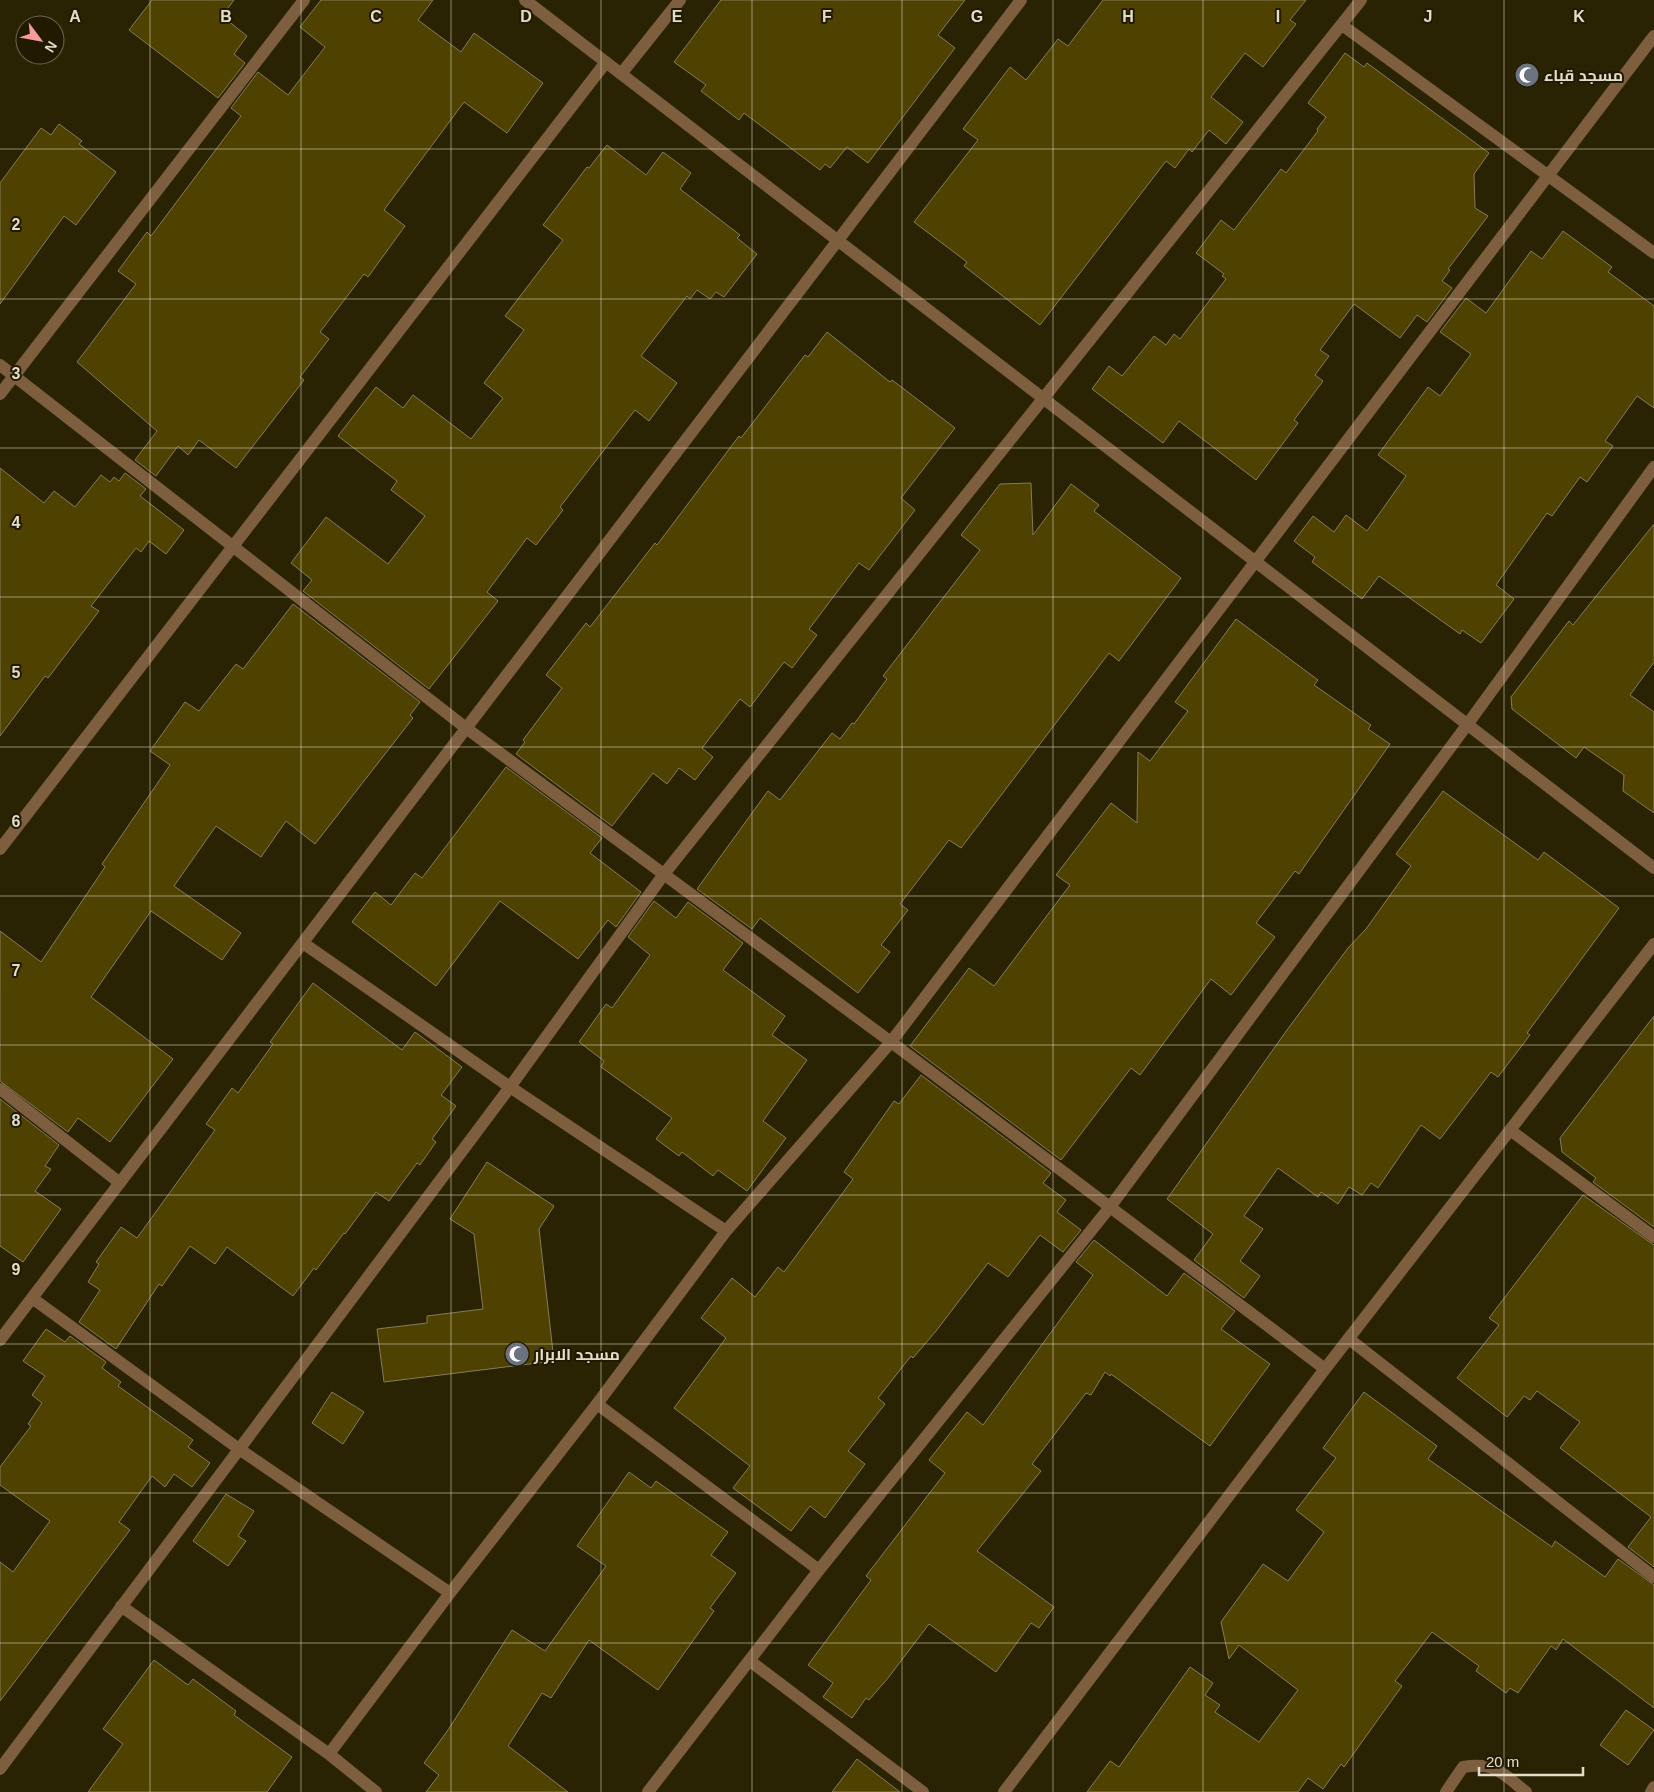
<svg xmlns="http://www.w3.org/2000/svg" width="1654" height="1792" viewBox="0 0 1654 1792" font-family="Helvetica,Cairo,sans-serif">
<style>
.building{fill:#4f4201;stroke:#847c5a}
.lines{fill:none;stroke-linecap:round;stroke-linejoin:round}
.service{stroke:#7d5e3e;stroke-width:12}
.minor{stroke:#7d5e3e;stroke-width:12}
.tertiary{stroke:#7d5e3e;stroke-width:12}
.grid{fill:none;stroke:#e2decb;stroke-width:1;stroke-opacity:0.55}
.labels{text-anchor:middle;stroke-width:4;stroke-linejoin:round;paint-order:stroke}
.poi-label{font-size:16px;font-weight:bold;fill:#e2decb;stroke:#211a00;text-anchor:start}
.grid-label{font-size:16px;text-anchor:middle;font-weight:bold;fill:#e2decb;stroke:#211a00;stroke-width:4;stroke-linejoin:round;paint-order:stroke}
</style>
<rect width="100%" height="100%" fill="#2a2303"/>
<path class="building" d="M 152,0 L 234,0 L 222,16 L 247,36 L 234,54 L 245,63 L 218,98 L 129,30 Z
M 321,0 L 433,0 L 418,20 L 461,52 L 474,33 L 543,83 L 507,133 L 464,102 L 384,210 L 405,226 L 368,277 L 364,274 L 320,332 L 329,339 L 300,377 L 304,380 L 236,468 L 199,440 L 188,455 L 178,446 L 156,476 L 135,460 L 157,431 L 77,362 L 136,284 L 118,271 L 147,232 L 151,236 L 241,116 L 231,108 L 258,72 L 288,95 L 325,47 L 300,27 Z
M 721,0 L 965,0 L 938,35 L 955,48 L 868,163 L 847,147 L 830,168 L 825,164 L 820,170 L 744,113 L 739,120 L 701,91 L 706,85 L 674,62 Z
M 1103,0 L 1306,0 L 1290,20 L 1296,24 L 1263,67 L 1245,53 L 1211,97 L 1243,122 L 1226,144 L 1209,130 L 1192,152 L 1189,149 L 1175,168 L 1166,161 L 1040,325 L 964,266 L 967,262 L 914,222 L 978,140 L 963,129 L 1010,67 L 1026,80 L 1058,39 L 1068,46 Z
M 1345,53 L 1364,67 L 1367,63 L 1489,153 L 1474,174 L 1475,208 L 1488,216 L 1448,269 L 1450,270 L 1442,281 L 1452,288 L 1427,322 L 1417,315 L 1400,338 L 1354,304 L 1320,350 L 1329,356 L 1315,375 L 1323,381 L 1294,420 L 1298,423 L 1256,480 L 1179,421 L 1163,443 L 1092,389 L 1109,366 L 1122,376 L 1154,336 L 1166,345 L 1174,334 L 1180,339 L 1226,279 L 1222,276 L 1224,274 L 1196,253 L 1221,220 L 1234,230 L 1281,169 L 1286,173 L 1318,131 L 1317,129 L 1326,117 L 1308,103 Z
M 59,124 L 82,141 L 79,144 L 116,172 L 76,225 L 64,216 L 0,304 L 0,183 L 41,128 L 51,135 Z
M 607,145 L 646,175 L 663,152 L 691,173 L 680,189 L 740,235 L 737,238 L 757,254 L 724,297 L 716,292 L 710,299 L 697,290 L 690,299 L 687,296 L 641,356 L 677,383 L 649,421 L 635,410 L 560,507 L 563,510 L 536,545 L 527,538 L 487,592 L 498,601 L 429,689 L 303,591 L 312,580 L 291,563 L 326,517 L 388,564 L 425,516 L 391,490 L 397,481 L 338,436 L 376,387 L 403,408 L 413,395 L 471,439 L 503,398 L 484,383 L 524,330 L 505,316 L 563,240 L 543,225 L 587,167 L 589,168 Z
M 1563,231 L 1612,267 L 1608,272 L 1654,306 L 1654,408 L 1637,396 L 1605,441 L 1613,446 L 1587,482 L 1580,477 L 1552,516 L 1547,513 L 1496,585 L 1514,599 L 1481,643 L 1462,630 L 1460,634 L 1379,576 L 1362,599 L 1312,562 L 1315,557 L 1294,541 L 1313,516 L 1334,532 L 1346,515 L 1367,531 L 1406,476 L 1378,455 L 1428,387 L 1440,396 L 1471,354 L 1440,332 L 1466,298 L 1486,313 L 1531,251 L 1542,259 Z
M 827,332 L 890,382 L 892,380 L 955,428 L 901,498 L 915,510 L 869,570 L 859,563 L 809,629 L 817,635 L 792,668 L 784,662 L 750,707 L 740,699 L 702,748 L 713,757 L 695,780 L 679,768 L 667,784 L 653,773 L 612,826 L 516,754 L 525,742 L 523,740 L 562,688 L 546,675 L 586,623 L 590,627 L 655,543 L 657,545 L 739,436 L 741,438 L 805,355 L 808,357 Z
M 0,468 L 44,503 L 54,491 L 75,507 L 101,475 L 110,482 L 114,477 L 119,481 L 125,473 L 146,489 L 140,496 L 184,530 L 166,554 L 149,541 L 141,552 L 136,548 L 91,606 L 99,611 L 48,678 L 45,676 L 0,736 Z
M 1031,483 L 1033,535 L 1071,484 L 1099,505 L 1094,511 L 1181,578 L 1119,661 L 1109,653 L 961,848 L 949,840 L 900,904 L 908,910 L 881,945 L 890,952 L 858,993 L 760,918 L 752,929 L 697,889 L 768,791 L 780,800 L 832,733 L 840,739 L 852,723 L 854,724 L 887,679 L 883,676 L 980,550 L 961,535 L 1000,484 Z
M 1654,524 L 1654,662 L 1630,695 L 1654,712 L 1654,813 L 1623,791 L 1624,775 L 1584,747 L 1576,758 L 1512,709 L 1511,697 L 1569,621 L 1573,625 Z
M 293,604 L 420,702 L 410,715 L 413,718 L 315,844 L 286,821 L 261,857 L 216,826 L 174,886 L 241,933 L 222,960 L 151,911 L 91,997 L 173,1059 L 110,1142 L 78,1118 L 68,1132 L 0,1081 L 0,931 L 41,962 L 105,867 L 102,864 L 170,765 L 150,751 L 185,702 L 199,711 L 236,664 L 243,669 Z
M 1236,619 L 1318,680 L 1314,685 L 1371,725 L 1368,729 L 1390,744 L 1299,874 L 1295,871 L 1256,923 L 1275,937 L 1231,995 L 1211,979 L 1140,1075 L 1131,1068 L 1061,1160 L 910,1046 L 969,968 L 994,986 L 1070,885 L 1056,875 L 1111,803 L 1137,823 L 1138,752 L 1150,761 L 1188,711 L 1175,702 Z
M 506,767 L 602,838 L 590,853 L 641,892 L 616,927 L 608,920 L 578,959 L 500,901 L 436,986 L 352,922 L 375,892 L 391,905 L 415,873 L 422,878 Z
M 1443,791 L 1538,860 L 1544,852 L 1619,908 L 1527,1033 L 1530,1035 L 1498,1077 L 1491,1072 L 1440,1139 L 1421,1125 L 1378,1188 L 1371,1183 L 1362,1195 L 1349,1187 L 1338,1204 L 1321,1192 L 1318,1197 L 1278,1168 L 1244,1216 L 1263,1229 L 1240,1261 L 1260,1276 L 1244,1298 L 1194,1260 L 1213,1234 L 1167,1199 L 1287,1030 L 1348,948 L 1366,929 L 1411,866 L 1396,854 Z
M 654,901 L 676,918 L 688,902 L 743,943 L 723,970 L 785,1016 L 772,1035 L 807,1060 L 763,1121 L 786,1138 L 747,1191 L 718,1170 L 713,1176 L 682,1152 L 679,1156 L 656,1139 L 672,1118 L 601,1067 L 604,1061 L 579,1042 L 606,1004 L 612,1008 L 650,955 L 628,937 Z
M 313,983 L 402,1050 L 415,1032 L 462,1067 L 441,1095 L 456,1106 L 432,1139 L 436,1142 L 420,1165 L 417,1163 L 389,1201 L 376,1192 L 345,1234 L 344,1233 L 316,1270 L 314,1268 L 293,1296 L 227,1247 L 215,1264 L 190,1246 L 162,1286 L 159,1284 L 116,1349 L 79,1322 L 100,1290 L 88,1282 L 99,1264 L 96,1262 L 121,1227 L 137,1238 L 215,1130 L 206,1124 L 232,1088 L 238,1093 L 273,1044 L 270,1042 Z
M 1654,1016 L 1654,1227 L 1593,1182 L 1596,1178 L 1562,1152 L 1560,1138 Z
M 921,1075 L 1051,1173 L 1043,1183 L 1066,1200 L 1057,1212 L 1081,1230 L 1063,1252 L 1040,1235 L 1008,1277 L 988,1263 L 936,1331 L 913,1358 L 911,1356 L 878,1398 L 885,1404 L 848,1451 L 865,1464 L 825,1518 L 810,1506 L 791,1531 L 733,1488 L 750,1466 L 674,1408 L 726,1338 L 701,1318 L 732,1278 L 755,1297 L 778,1267 L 784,1272 L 853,1179 L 844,1172 L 894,1101 L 899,1104 Z
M 0,1099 L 59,1145 L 45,1166 L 51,1169 L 35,1191 L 61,1209 L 23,1262 L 0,1246 Z
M 487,1162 L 554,1206 L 539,1229 L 554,1361 L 384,1382 L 377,1329 L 427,1323 L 427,1316 L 483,1309 L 474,1234 L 450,1219 Z
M 1583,1195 L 1654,1245 L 1654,1567 L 1628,1547 L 1651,1517 L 1560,1448 L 1580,1422 L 1537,1391 L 1530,1400 L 1524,1396 L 1507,1417 L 1457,1378 L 1499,1325 L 1489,1318 Z
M 1094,1240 L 1167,1296 L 1184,1273 L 1235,1311 L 1221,1329 L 1270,1364 L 1210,1446 L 1111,1374 L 1110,1376 L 1105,1372 L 1091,1395 L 1086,1393 L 1032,1464 L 1041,1471 L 977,1551 L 1054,1607 L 1039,1628 L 1031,1623 L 996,1672 L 929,1624 L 888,1678 L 869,1700 L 866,1698 L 852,1718 L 823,1697 L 833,1683 L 808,1665 L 871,1580 L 866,1576 L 945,1473 L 929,1460 L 967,1412 L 983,1425 L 1093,1275 L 1076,1262 Z
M 46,1329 L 65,1342 L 70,1336 L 106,1362 L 102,1368 L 121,1382 L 118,1386 L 193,1440 L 188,1447 L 210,1463 L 192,1487 L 174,1474 L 165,1487 L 152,1476 L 119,1522 L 130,1530 L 0,1701 L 0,1562 L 13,1572 L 50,1521 L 0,1485 L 0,1467 L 31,1426 L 28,1424 L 42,1403 L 32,1395 L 45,1376 L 23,1361 Z
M 332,1392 L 364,1412 L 343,1444 L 312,1423 Z
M 1364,1392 L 1437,1446 L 1428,1459 L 1552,1547 L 1555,1541 L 1605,1577 L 1618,1559 L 1654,1585 L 1654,1708 L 1563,1639 L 1556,1650 L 1551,1646 L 1518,1693 L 1510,1688 L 1506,1693 L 1476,1671 L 1479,1666 L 1432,1632 L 1395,1681 L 1402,1686 L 1344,1767 L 1341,1764 L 1323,1789 L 1308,1778 L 1298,1792 L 1087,1792 L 1110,1761 L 1119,1767 L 1190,1667 L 1213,1683 L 1205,1695 L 1220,1705 L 1215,1712 L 1259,1742 L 1298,1690 L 1239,1645 L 1229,1659 L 1221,1622 L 1263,1564 L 1288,1581 L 1324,1532 L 1296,1510 L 1336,1458 L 1323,1448 Z
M 629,1472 L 651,1488 L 656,1481 L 728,1532 L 711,1555 L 736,1573 L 710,1608 L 714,1611 L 658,1690 L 589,1640 L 551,1698 L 542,1693 L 508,1746 L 568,1792 L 426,1792 L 439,1775 L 424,1763 L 448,1730 L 512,1630 L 545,1651 L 606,1566 L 577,1546 Z
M 226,1494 L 254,1511 L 238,1536 L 246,1541 L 228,1566 L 193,1541 Z
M 154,1660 L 188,1685 L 193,1679 L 236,1711 L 234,1715 L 292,1757 L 267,1792 L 88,1792 L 123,1744 L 103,1729 Z
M 1626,1710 L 1654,1730 L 1628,1765 L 1600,1745 Z
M 857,1759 L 900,1792 L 832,1792 Z"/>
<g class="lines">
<path class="service" d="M 1446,1792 L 1463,1767 C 1496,1762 1502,1773 1526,1792"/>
<path class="minor" d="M 525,0 L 1654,868
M 1342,25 L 1654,253
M 621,74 L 680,0
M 0,365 L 466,728 L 891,1042 L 1325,1369
M 0,394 L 304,0
M 0,849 L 606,62
M 303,943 L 510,1087 L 726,1231
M 0,1089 L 120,1183
M 1510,1130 L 1654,1237
M 32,1298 L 239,1449 L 450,1593
M 1349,1339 L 1654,1577
M 0,1340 L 1021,0
M 597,1404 L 819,1570
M 121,1606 L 329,1754 L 376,1792
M 750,1661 L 923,1792
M 329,1754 L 450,1593 L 597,1404 L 726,1231 L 891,1042 L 1654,36
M 0,1769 L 510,1087 L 664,874 L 1361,0
M 648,1792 L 819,1570 L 1110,1207 L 1467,725 L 1654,467
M 1004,1792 L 1325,1369 L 1654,944"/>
<path class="tertiary" d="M 1651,1792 L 1654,1787"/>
</g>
<path class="grid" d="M 150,0 L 150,1792M 301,0 L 301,1792M 451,0 L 451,1792M 601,0 L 601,1792M 752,0 L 752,1792M 902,0 L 902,1792M 1053,0 L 1053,1792M 1203,0 L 1203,1792M 1353,0 L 1353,1792M 1504,0 L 1504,1792M 0,149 L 1654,149M 0,299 L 1654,299M 0,448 L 1654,448M 0,597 L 1654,597M 0,747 L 1654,747M 0,896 L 1654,896M 0,1045 L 1654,1045M 0,1195 L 1654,1195M 0,1344 L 1654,1344M 0,1493 L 1654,1493M 0,1643 L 1654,1643"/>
<defs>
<symbol id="mosque-disc" viewBox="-11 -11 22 22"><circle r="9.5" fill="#6b7280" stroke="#211a00"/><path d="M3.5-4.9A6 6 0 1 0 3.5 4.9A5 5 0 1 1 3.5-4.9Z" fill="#fff"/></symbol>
</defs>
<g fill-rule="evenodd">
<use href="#mosque-disc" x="1513" y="61" width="28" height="28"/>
<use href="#mosque-disc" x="503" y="1340" width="28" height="28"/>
</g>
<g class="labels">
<g class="poi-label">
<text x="1544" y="81">مسجد قباء</text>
<text x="534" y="1360">مسجد الابرار</text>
</g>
</g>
<g class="grid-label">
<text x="75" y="22">A</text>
<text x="226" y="22">B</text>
<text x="376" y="22">C</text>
<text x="526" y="22">D</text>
<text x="677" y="22">E</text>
<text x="827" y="22">F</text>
<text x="977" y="22">G</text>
<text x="1128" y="22">H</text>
<text x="1278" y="22">I</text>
<text x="1428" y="22">J</text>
<text x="1579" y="22">K</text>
<text x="16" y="230">2</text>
<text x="16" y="379">3</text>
<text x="16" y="528">4</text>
<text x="16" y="678">5</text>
<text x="16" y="827">6</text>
<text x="16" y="976">7</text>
<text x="16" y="1126">8</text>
<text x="16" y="1275">9</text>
</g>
<g transform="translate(40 40) rotate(122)"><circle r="24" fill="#211a00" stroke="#6e6851"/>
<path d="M0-4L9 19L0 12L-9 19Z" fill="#f59b99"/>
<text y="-8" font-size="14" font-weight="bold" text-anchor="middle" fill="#e2decb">N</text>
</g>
<path d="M1479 1767v8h104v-8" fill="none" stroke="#e2decb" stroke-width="2.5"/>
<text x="1486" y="1767" font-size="15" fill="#e2decb" stroke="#211a00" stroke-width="4" paint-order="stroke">20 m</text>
</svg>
